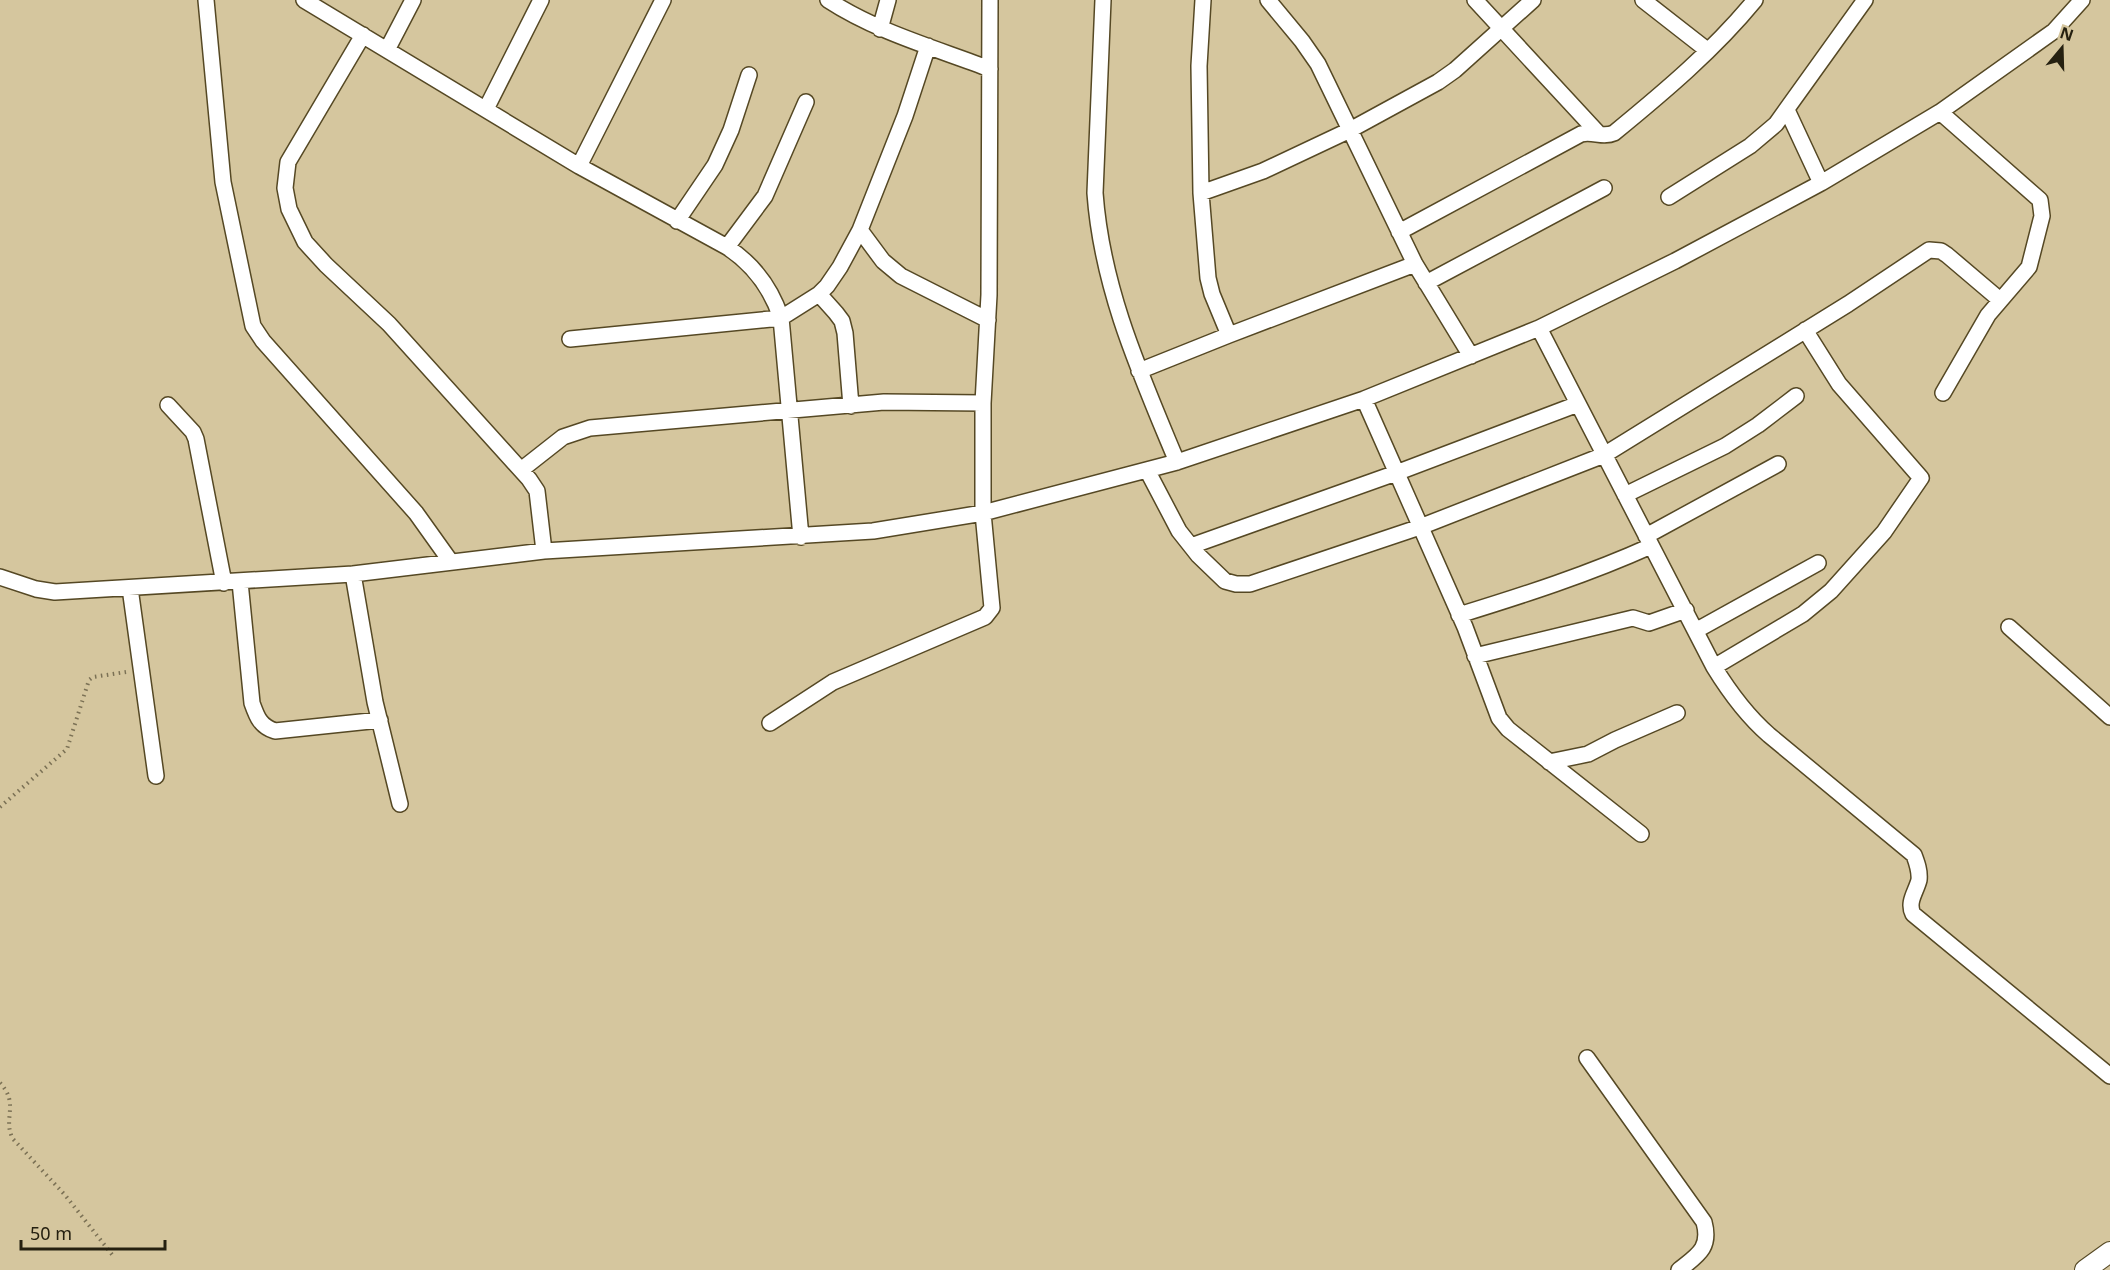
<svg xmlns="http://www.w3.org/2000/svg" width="2110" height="1270" viewBox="0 0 2110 1270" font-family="'Noto Sans',sans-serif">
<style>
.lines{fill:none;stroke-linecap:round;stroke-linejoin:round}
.minor-casing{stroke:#554824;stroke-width:18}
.tertiary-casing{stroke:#554824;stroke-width:22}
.path{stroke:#7b7155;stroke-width:4;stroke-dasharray:1.5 4.5;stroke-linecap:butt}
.minor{stroke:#fff;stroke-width:15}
.tertiary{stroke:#fff;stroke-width:20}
</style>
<rect width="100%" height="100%" fill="#d5c69e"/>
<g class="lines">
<defs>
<path id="minor" d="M 206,0 L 223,182 L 253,326 L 263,341 L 416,513 L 451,562
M 304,0 L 579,166 L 727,247 C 753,264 771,288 781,318 L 801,537
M 828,0 C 877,32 935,48 990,69
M 1103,0 L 1095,193 C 1102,289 1140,373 1177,462
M 1203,0 L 1199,66 L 1201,193 L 1208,278 L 1212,294 L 1229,335
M 1268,0 L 1302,41 L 1318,64 L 1415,264 L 1471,356
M 1475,0 L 1599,134
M 1643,0 L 1707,50
M 880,29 L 888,0
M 363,35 L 288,162 L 285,188 L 289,209 L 305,242 L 326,265 L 389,324 L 529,479 L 537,491 L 544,551
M 387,50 L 413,0
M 486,109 L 541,0
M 1787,110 L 1821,183
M 1940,112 L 2040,200 L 2042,216 L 2029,267 L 1988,315 L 1943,393
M 579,166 L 663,0
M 1201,193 L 1263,171 L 1350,130 L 1438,82 L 1455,70 L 1533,0
M 1669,197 L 1750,146 L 1776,124 L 1865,0
M 677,221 L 715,165 L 731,130 L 749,75
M 860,230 L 883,261 L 901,276 L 988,320
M 1399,232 L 1581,134 C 1593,131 1603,138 1614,133 C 1664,92 1714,50 1755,0
M 727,247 L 765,196 L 806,102
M 1426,283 L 1604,188
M 819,294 L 836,313 L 842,321 L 845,333 L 851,406
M 1539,328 L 1714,667 C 1730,693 1746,715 1769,735 L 1914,855 C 1917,863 1920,871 1919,880 C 1916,892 1907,902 1913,914 L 2110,1076
M 570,339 L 781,318 L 819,294 L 827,286 L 840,267 L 860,230 L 905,116 L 928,46
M 1139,371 L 1229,335 L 1415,264
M 1364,399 L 1465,627 L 1499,718 L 1508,729 L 1641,834
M 168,405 L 193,432 L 196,439 L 224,583
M 521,470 L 563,437 L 590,428 L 884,402 L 983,403
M 1147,470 L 1179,531 L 1198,555 L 1225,581 L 1236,584 L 1250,584 L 1420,527 L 1604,455 L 1848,304 L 1929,250 L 1941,251 L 1947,255 L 2000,300
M 1625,495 L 1725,446 L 1758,425 L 1796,396
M 1646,536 L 1778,464
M 1191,546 L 1396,473 L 1578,404
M 353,574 L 375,702 L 400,804
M 0,577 L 36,589 L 55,592 L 353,574 L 544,551 L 873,531 L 983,513 L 1177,462 L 1364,399 L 1539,328 L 1675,261 L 1821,183 L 1940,112 L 2054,31 L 2082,0
M 240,582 L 252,703 C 257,717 260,726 275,731 L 380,720
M 130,588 L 156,776
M 1459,615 C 1524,595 1589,574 1651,546
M 2009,627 L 2110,717
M 1697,630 L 1818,563
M 1475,656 L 1633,618 L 1649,623 L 1686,610
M 1714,667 L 1803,614 L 1831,591 L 1884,532 L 1921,478 L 1839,384 L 1805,330
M 770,723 L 833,682 L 985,617 L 992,608 L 983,513 L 983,403 L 989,295 L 990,0
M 1549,762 L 1588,754 L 1615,740 L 1677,713
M 1587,1058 L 1704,1222 C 1711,1248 1698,1255 1679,1270"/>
<path id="tertiary" d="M 2085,1270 L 2110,1252"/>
</defs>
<use href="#minor" class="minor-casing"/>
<use href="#tertiary" class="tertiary-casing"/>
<path class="path" d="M 0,807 L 67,749 L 89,680 L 93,677 L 126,672
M 0,1083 C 20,1104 2,1119 13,1139 L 65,1195 L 114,1257"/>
<use href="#minor" class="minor"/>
<use href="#tertiary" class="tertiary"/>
</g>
<g transform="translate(2062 48) rotate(19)" stroke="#d5c69e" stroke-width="4.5" paint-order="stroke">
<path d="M0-4.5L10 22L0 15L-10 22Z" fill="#252010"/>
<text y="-9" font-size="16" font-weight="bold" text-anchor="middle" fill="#252010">N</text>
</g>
<path d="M21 1240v9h144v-9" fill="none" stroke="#252010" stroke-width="3"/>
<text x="30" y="1240" font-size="18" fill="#252010" stroke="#d5c69e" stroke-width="4.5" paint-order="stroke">50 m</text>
</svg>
